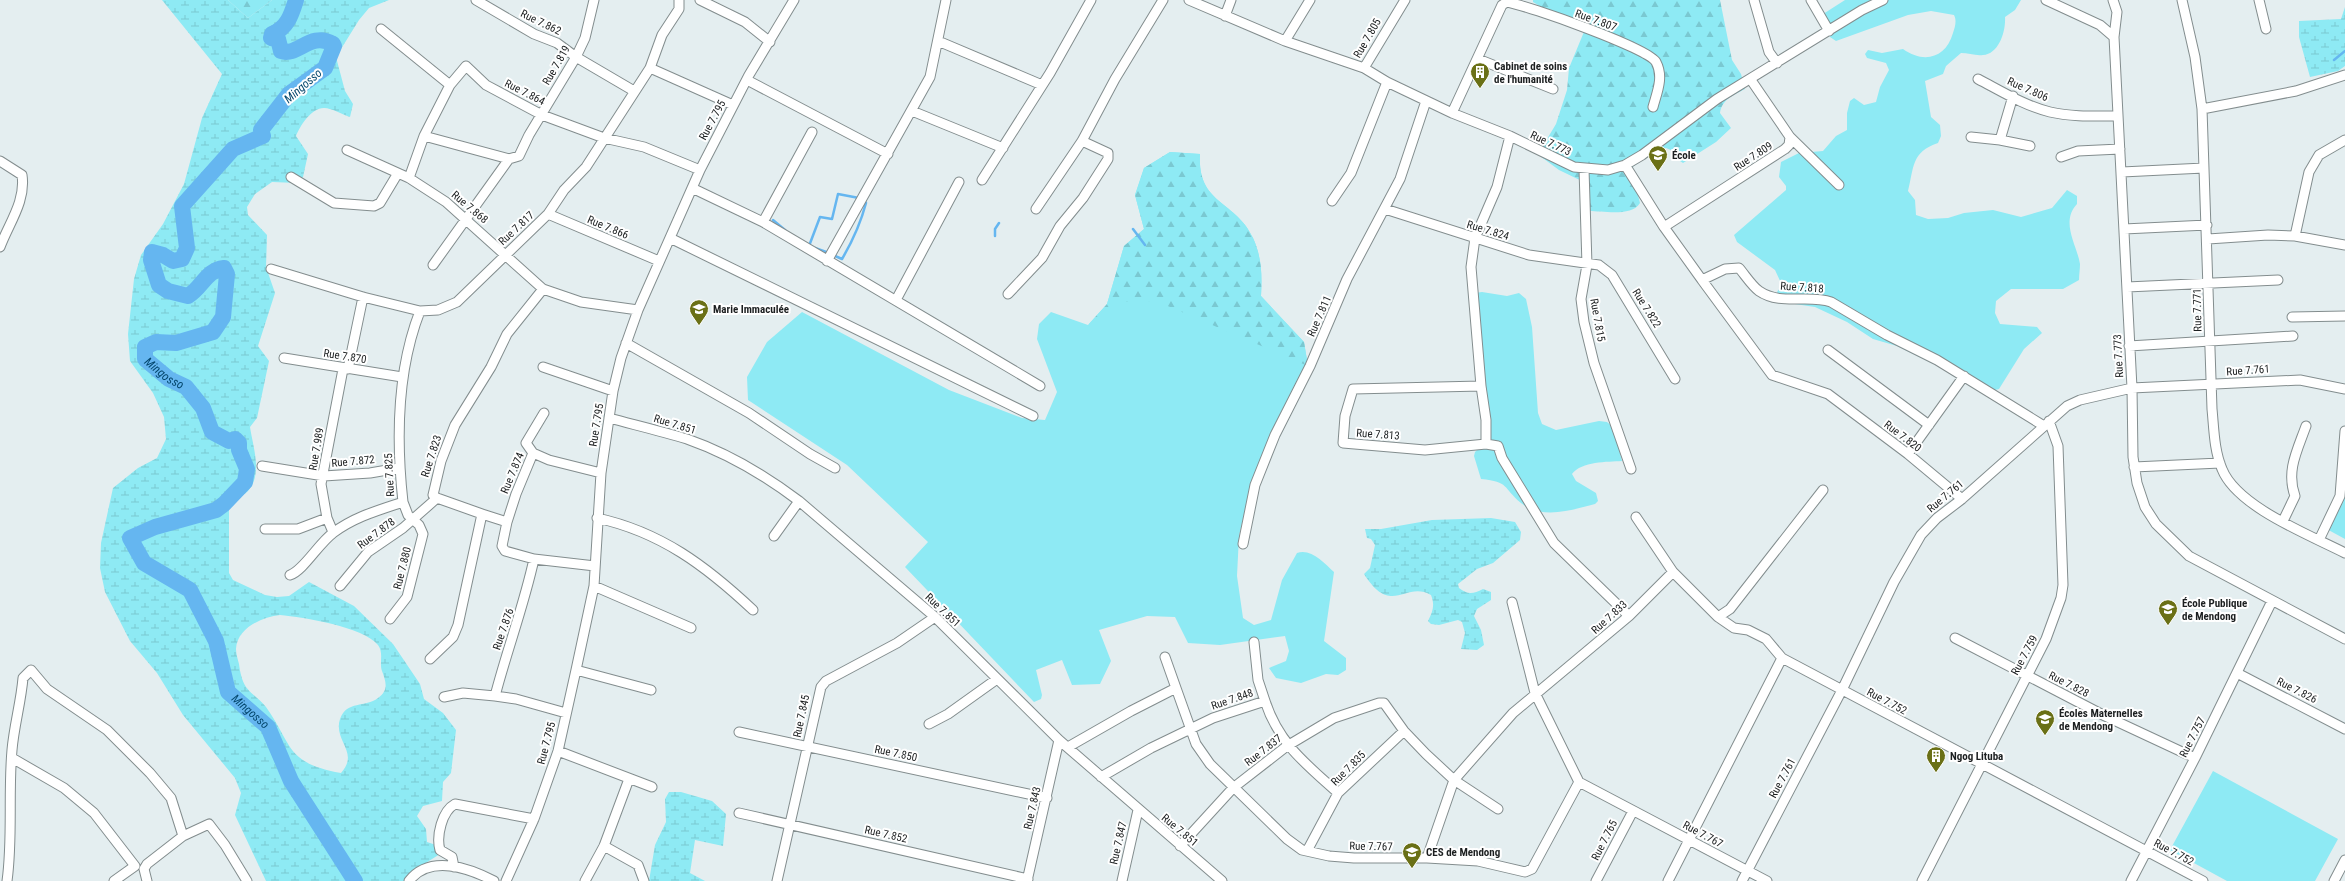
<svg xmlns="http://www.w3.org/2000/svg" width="2345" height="881" viewBox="0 0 2345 881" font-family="'Roboto Condensed',sans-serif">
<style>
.green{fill:#8eeaf4}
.forest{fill:url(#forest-firs)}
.wetland{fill:url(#wetland-marsh);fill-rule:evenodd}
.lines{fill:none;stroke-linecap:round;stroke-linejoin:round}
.stream{stroke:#65b6f0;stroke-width:2.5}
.river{stroke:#65b6f0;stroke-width:16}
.minor-casing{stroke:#838d8e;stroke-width:11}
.minor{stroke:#fff;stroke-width:9}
.labels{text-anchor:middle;stroke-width:4;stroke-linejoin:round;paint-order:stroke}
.street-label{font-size:11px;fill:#1c1f20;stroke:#fff}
.poi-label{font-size:11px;font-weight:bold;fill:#1c1f20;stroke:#fff;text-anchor:start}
.water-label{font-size:12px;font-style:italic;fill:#03456b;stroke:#fff}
</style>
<defs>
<pattern id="forest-firs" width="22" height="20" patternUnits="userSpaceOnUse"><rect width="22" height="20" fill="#8eeaf4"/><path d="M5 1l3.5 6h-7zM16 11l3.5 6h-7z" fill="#7ac8d1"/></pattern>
<pattern id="wetland-marsh" width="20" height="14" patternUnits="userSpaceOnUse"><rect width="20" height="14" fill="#8eeaf4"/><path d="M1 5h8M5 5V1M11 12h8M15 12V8" fill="none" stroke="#7ac8d1"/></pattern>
</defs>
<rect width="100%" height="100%" fill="#e4eef0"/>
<path class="green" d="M 1845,0 L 2021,0 L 2015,10 L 2005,17 C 2006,31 1999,54 1983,55 C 1976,56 1968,53 1961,53 L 1946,66 L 1943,74 L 1925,81 L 1931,117 L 1940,125 L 1941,136 L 1938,143 C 1911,152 1914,168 1908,191 L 1915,200 L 1916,215 L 1928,219 L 1948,218 L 1964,213 L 1993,210 L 2021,217 L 2052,208 L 2067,190 L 2077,196 L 2077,204 C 2060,222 2077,245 2080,264 C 2080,269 2079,275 2079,280 L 2063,289 L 2011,289 L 1996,301 L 1995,313 L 2000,324 L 2037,327 L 2042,333 L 2024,349 L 1999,389 L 1995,390 L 1964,374 L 1950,372 L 1897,346 L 1873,339 L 1847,322 L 1815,307 L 1788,303 L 1779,296 L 1777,292 L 1782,285 L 1775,270 L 1737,242 L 1734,235 L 1786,190 L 1786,186 L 1779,177 L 1781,162 L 1799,153 L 1823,151 L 1836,136 L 1847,130 L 1847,113 L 1850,101 L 1854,98 L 1864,105 L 1876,102 L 1880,87 L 1889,70 L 1886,63 L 1867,58 L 1865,54 L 1868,50 L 1882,53 L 1903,49 C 1924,64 1946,58 1953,33 C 1955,27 1957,21 1954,15 L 1931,11 L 1908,15 L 1836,41 L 1830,37 L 1820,16 Z
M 1170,152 L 1200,154 C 1197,205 1236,200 1253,238 C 1262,258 1262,275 1261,296 L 1304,342 L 1308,366 L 1278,423 L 1246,505 L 1239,536 L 1237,576 L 1243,618 L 1254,625 L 1271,620 L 1282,580 L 1297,553 C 1311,548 1324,563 1334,572 L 1324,641 L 1346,658 L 1346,670 L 1338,675 L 1326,674 L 1301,683 L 1276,678 L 1269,668 L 1286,661 L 1289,651 L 1285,636 L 1220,645 L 1188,643 L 1175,617 L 1147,616 L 1099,630 L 1111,661 L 1100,684 L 1072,685 L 1062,660 L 1036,670 L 1042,695 L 1041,699 L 1034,702 L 905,567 L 928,542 L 847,465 L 748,400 L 747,377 L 767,342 L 802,312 L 949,390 L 1022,418 L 1045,420 L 1057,392 L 1037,339 L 1039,324 L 1051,312 L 1088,325 L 1107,304 L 1124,246 L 1144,229 L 1135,195 L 1144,168 Z
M 1482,292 L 1507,296 L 1519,293 L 1526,299 L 1532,327 L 1538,413 L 1542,424 L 1556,430 L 1599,421 L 1607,422 L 1613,427 L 1622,461 C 1607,462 1582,461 1572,474 L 1576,481 L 1596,493 L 1598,501 L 1595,504 C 1572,510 1542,520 1521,503 C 1502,487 1510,482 1481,479 L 1474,456 L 1475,452 L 1481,446 L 1486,422 L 1475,293 Z
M 2345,485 L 2345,539 L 2323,527 Z
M 2213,771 L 2338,839 L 2315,881 L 2227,881 L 2170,850 Z"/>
<path class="forest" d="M 228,0 L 272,0 L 248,18 Z
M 1533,0 L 1720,0 L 1732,60 L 1741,74 L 1745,89 C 1734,95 1722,99 1720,113 L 1731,128 L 1716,142 L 1683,163 L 1677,159 L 1673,151 L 1666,148 L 1651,154 L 1631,168 L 1640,203 C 1632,217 1603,211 1589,211 L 1588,184 L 1559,170 L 1540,156 L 1541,149 L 1556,124 L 1567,90 L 1569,68 L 1586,27 L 1558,17 L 1533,2 Z
M 1170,152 L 1200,154 C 1197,205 1236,200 1253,238 C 1262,258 1262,275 1261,296 L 1304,342 L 1308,366 L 1156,301 L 1119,302 L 1088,325 L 1107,304 L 1124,246 L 1144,229 L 1135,195 L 1144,168 Z"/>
<path class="wetland" d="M 162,0 L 228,0 L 248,18 L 272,0 L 389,0 L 369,8 L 359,20 L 336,57 L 345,91 L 353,104 L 350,117 C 343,115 332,108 324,108 C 311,108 300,126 296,136 L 308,154 L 303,177 L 297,183 L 272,182 L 255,194 L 247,207 L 248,215 L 267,235 L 266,267 L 275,293 L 258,346 L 269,361 L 257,418 L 250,427 C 253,447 263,474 248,491 C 241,498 234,497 229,507 L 229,573 L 233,580 L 265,595 L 277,597 L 289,596 L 309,582 L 354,606 L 393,644 L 420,684 L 424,699 L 443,713 L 456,730 L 451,773 L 443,782 L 442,801 L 423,806 L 417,816 L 426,829 L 427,842 L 439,846 L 440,854 L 413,871 L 406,881 L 266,881 L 235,815 L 241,793 L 235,778 L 183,715 L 157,673 L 130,641 L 105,592 L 100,568 L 101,543 L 113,488 L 138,468 L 157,458 L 166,439 L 164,417 L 153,393 L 130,361 L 128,334 L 134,279 L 141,255 L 163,224 L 184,184 L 202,118 L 222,74 ZM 280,615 C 303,617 364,627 378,645 C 384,653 379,663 382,671 C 386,682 389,690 378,698 C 365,708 347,700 340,719 C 333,741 360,752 341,773 C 285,763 293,745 266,707 C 260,699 252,695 246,687 C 242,681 240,672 239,664 C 238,660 236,654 236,649 C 237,628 262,617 280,615 Z
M 2345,7 L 2345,66 L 2338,71 L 2310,77 L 2299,37 L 2299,21 L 2341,19 Z
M 1491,518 L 1515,522 L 1521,532 L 1520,540 L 1493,563 L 1477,569 L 1458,584 L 1459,588 C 1468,595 1473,594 1483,589 L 1491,592 L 1491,600 L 1477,609 L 1474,616 L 1481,630 L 1484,645 L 1477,650 L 1461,649 L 1465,633 L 1462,622 L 1458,620 L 1439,625 L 1431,624 L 1428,621 C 1433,611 1435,605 1431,595 C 1405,580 1392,618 1364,574 L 1370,568 L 1375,545 L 1371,539 L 1367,538 L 1365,529 L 1381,529 L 1432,520 Z
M 669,792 L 681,792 L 712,801 L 726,814 L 723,846 L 695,840 L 690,873 L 705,881 L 649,881 L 655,845 L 666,822 L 665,799 Z"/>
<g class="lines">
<path class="stream" d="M 2334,60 L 2345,51
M 773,220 L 785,230
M 1133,229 L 1145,245
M 995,236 L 995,229 L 999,223
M 809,246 L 820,217 L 832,219 L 838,194 L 859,198
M 815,248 L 829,253
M 833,255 L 842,259 C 852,242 861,222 866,203 L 864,200"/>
<path class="river" id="s1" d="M 296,0 C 291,16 287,28 272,34 L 271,38 L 278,39 L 281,51 C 298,57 310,31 333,44 L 334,46 L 325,68 L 289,94 L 261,130 L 263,136 L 233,149 L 182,206 L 187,248 L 182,259 L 173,261 L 163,255 L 152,252 L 151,260 L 159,285 L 168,291 L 188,296 C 202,288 206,270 224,268 L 227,274 L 223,317 L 213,332 L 176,343 L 156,342 L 145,347 L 145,359 L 169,379 L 186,387 L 203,408 L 212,432 L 229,441 L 235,439 L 239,443 L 239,450 L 247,469 L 245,482 L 224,504 L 216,510 L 155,527 L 130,538 L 144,563 L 190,590 L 216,641 L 228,692 L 268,727 L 291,781 L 355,881"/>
<defs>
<path id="minor" d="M 476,0 L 534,34 L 557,43 L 576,57 L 634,91
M 700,0 L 745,22 L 770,42
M 1189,0 L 1285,41 L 1364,68 L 1387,82 L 1452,113 L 1510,136 L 1574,167 L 1608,170 L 1625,165 L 1642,155 L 1717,99 L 1862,10 L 1883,0
M 1754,0 L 1769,52 L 1777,63
M 1811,0 L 1829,31
M 2046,0 L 2100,25 L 2114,37 L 2132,388 L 2133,457 L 2137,483 L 2145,507 L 2156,524 L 2189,556 L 2345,639
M 2113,0 L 2117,12 L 2114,37
M 2182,0 L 2195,57 L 2202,109 L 2212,409 C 2214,429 2214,450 2222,469 C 2237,507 2310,535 2345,553
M 2259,0 L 2266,29
M 1225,16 L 1231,0
M 381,29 L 450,85
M 938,41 L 1042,85
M 1285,41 L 1310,0
M 1478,59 L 1553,89
M 650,68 L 733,105
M 1364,68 L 1405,0
M 1978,79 C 2001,91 2025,106 2050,112 C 2072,117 2095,116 2117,116
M 747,80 L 888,154
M 2202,109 L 2296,91 L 2345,75
M 912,111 L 1003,148
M 1452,113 L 1502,5 L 1507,2 C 1529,6 1648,48 1656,62 C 1664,77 1657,92 1653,107
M 424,136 L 509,159 L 519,156 L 529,135 L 576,57 L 585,38 L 594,0
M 1790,137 L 1839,185
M 1971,137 L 2000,140 L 2013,96
M 2000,140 L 2030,146
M 347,150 L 409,178 L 446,202 L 543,289 L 581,302 L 638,310
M 2061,157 L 2078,151 L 2120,149
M 0,161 L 22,175 C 26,201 9,223 0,247
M 1625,165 L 1664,227 L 1702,280 L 1725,269 L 1739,268 C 1745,275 1752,286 1759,291 C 1781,306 1808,294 1831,302 L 1887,335 L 1937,360 L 2044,426
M 1584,169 L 1587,265 L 1581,299 L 1584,322 L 1594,363 L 1631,469
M 2122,172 L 2204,168
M 291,177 L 334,203 L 374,206 L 380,203 L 398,173
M 409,178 L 424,136 L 450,85 L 466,66 L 486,85 L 542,115 L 604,138 L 644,147 L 700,170
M 982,180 L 1050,73 L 1091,0
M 692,188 L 763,222 L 1040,386
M 1332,201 L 1351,173 L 1387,82
M 1036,209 L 1082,141 L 1115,79 L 1163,0
M 1385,209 L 1529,255 L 1599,265 L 1612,275 L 1675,379
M 548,214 L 659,261
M 763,222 L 812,132
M 1664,227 L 1785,149 L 1789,145 L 1790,137 L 1751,80
M 2124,229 L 2207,225
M 2295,236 L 2309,172 L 2319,155 L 2345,140
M 670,238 L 1033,416
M 2208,239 L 2268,235 L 2295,236 L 2345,245
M 827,261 L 930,77 L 946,0
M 433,265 L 509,159
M 271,269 L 363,297 L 420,311 L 438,310 L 457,302 L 548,214 L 564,190 L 586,167 L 650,68 L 662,35 L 679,9 L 679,0
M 1702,280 L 1772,375 L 1828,394 L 1908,454 L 1962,499
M 2127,287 L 2278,280
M 1008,294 L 1042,258 L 1060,226 L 1083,198 L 1108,159 L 1108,153 L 1082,141
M 896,300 L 959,182
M 2292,317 L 2345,316
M 626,343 L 749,413 L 810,454 L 835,468
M 2129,346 L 2293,336
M 1828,350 L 1929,425
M 284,358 L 402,377
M 543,367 L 613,391
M 348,369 L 363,297
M 1481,386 L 1486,420 L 1486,444 L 1425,450 L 1343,443 L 1345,416 L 1353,389 L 1481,386 L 1471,267 L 1475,238 L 1497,187 L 1510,136
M 609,418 C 635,425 661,431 687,439 C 727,453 766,476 799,501 L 935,617 L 1059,740 L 1222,881
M 1486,444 L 1498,446 L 1502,458 L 1554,543 L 1629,616
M 533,453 L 526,443 L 544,413
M 1908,454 L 1964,376
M 262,466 L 324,476 L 370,473 L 399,468
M 2134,467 L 2220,463
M 482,514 L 507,522 L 516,494 L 533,453 L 549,460 L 601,473
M 1636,517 L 1673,572
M 597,518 C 661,532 706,566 753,610
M 2283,521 L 2295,496 C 2286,471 2297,451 2306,426
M 507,522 L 502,546 L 505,551 L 534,559
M 265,529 L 298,529 L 327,518
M 333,532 L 327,518 L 321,484 L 343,369
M 774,536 L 799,501
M 2319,540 L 2340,496 L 2345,431
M 1243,544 L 1255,485 L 1275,435 L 1310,366 L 1347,279 L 1400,179 L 1426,101
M 290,575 C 303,571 319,543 333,533 C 354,517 379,510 403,502 C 396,439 397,370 420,311
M 340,586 L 368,552 L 403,528 L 437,498
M 594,586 L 691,628
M 1512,602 L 1535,693 L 1579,782
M 1718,617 L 1734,628 L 1748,630 L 1766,639 L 1782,658 L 2203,881
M 390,619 L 407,597 L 423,534 L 419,525 L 408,515 L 403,502
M 1955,638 L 2105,716 L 2195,758
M 1254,642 L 1258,680 L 1265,701
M 1165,657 L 1176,688
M 430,659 L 453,637 L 458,625 L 482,514 L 437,498 L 433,495 L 441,461 L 455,425 L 491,367 L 507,334 L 543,289
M 576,670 L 651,690
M 2237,673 L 2345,729
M 444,697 L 463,693 L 495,696
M 566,713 L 516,699 L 495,696 C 507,650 524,605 534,559 L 595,566
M 929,724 L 948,714 L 997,679
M 739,732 L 1047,798
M 1068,747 L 1131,711 L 1176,688 L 1196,744 L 1210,764 L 1287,839 L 1302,850 L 1329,856 L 1354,858 L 1427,858 L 1478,861 L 1525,872 L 1532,869 L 1579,782
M 558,751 L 652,787
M 12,758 L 64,788 L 94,813 L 135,866 L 114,881
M 1101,777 L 1151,748 L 1213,718 L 1265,701 C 1279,744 1306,764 1338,793
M 1579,782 L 1767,881
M 739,813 L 1028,879
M 604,846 L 638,865 L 644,881
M 1180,846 L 1233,788 L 1287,746 L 1334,718 L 1379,703 L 1384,703 L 1404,731 L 1426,754 L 1454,780 L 1498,809
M 1307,851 L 1338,793 L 1404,731
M 1427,858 L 1454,780 L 1513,713 L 1629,616 L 1673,572 L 1718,617 L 1730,609 L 1823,490
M 454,867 L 452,857 L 440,850 C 436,836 442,811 455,804 L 534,819
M 7,881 C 13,838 8,794 12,750 C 14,726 21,702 23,678 L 31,670 L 47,689 L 107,730 L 150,773 L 171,798 L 183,836
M 147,881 L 144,869 L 147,864 L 183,836 L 209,824 L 225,845 L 247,881
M 409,881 C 430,854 469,868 494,881
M 506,881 L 534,819 L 558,751 L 576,670 L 594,586 L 601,473 L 613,391 L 621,358 L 638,310 L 700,170 L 749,75 L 794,0
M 585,881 L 604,846 L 629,779
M 777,881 L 821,687 L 826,681 L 897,643 L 935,617
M 1027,881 L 1059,740
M 1122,881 L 1138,810
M 1596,881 L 1633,811
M 1668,881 L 1782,658
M 1742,881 L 1842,690 L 1894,582 L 1921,535 L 1937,518 L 1962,499 L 2067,406 L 2080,400 L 2132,388 L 2300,380 L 2345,389
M 1922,881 L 2046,639 L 2061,598 L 2063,585 L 2058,446 L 2049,421
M 2131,881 L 2195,758 L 2272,601
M 2334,881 L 2345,860"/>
</defs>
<use href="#minor" class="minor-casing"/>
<use href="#minor" class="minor"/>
</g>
<defs>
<symbol id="building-pin" viewBox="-11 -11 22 30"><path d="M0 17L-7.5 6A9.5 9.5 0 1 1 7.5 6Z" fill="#6a7016" stroke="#fff"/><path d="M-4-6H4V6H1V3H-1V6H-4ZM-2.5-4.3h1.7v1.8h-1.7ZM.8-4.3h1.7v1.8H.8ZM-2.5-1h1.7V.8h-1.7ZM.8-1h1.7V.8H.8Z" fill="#fff"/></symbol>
<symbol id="school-pin" viewBox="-11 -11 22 30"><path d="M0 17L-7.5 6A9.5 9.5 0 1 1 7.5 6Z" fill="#6a7016" stroke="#fff"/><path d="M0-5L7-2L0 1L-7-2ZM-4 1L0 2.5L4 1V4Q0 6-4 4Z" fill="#fff"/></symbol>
</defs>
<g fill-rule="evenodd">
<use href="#building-pin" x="1469" y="61" width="22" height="30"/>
<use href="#school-pin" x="1647" y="144" width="22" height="30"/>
<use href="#school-pin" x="688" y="298" width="22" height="30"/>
<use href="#school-pin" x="2157" y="598" width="22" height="30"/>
<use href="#school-pin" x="2034" y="708" width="22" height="30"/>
<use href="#building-pin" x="1925" y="745" width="22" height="30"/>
<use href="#school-pin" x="1401" y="841" width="22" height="30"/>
</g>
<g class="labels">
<g class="street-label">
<text transform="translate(1596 20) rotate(20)" y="4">Rue 7.807</text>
<text transform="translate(541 22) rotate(26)" y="4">Rue 7.862</text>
<text transform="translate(1367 38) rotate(-60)" y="4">Rue 7.805</text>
<text transform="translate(556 65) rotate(-60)" y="4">Rue 7.819</text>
<text transform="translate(2028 89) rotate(24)" y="4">Rue 7.806</text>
<text transform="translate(525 92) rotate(27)" y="4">Rue 7.864</text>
<text transform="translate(712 120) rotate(-62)" y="4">Rue 7.795</text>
<text transform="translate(1551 143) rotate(25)" y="4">Rue 7.773</text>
<text transform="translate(1753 156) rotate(-33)" y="4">Rue 7.809</text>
<text transform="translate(470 207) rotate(40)" y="4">Rue 7.868</text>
<text transform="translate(608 227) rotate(23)" y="4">Rue 7.866</text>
<text transform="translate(516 228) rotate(-43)" y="4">Rue 7.817</text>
<text transform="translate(1488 230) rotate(17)" y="4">Rue 7.824</text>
<text transform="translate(1802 287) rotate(4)" y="4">Rue 7.818</text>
<text transform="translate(1647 308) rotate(58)" y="4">Rue 7.822</text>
<text transform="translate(2197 310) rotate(-91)" y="4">Rue 7.771</text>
<text transform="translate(1319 316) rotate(-66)" y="4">Rue 7.811</text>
<text transform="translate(1598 320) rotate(80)" y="4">Rue 7.815</text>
<text transform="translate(345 356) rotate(9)" y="4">Rue 7.870</text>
<text transform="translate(2118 356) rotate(-93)" y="4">Rue 7.773</text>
<text transform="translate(2248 370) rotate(-4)" y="4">Rue 7.761</text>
<text transform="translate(675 424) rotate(17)" y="4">Rue 7.851</text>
<text transform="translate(596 425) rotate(-81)" y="4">Rue 7.795</text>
<text transform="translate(1378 434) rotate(4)" y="4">Rue 7.813</text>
<text transform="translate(1903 436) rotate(37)" y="4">Rue 7.820</text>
<text transform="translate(316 449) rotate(-80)" y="4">Rue 7.989</text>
<text transform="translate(431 456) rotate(-72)" y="4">Rue 7.823</text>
<text transform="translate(353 461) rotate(-5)" y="4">Rue 7.872</text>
<text transform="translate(512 473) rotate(-67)" y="4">Rue 7.874</text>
<text transform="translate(389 475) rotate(-93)" y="4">Rue 7.825</text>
<text transform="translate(1945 496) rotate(-40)" y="4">Rue 7.761</text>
<text transform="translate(376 533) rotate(-37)" y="4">Rue 7.878</text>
<text transform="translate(402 568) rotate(-76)" y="4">Rue 7.880</text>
<text transform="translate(943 610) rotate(43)" y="4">Rue 7.851</text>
<text transform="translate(1609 617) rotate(-42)" y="4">Rue 7.833</text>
<text transform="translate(503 629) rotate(-71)" y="4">Rue 7.876</text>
<text transform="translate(2024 655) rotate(-62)" y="4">Rue 7.759</text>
<text transform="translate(2069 684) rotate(27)" y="4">Rue 7.828</text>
<text transform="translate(2297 690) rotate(27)" y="4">Rue 7.826</text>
<text transform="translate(1232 699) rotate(-19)" y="4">Rue 7.848</text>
<text transform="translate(1887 701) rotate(28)" y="4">Rue 7.752</text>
<text transform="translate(801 716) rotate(-78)" y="4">Rue 7.845</text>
<text transform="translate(2192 737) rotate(-63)" y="4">Rue 7.757</text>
<text transform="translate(546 743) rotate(-75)" y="4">Rue 7.795</text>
<text transform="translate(1263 750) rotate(-38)" y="4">Rue 7.837</text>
<text transform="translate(896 753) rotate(12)" y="4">Rue 7.850</text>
<text transform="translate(1348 768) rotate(-45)" y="4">Rue 7.835</text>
<text transform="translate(1782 778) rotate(-62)" y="4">Rue 7.761</text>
<text transform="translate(1032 808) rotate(-77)" y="4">Rue 7.843</text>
<text transform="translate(1180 830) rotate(40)" y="4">Rue 7.851</text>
<text transform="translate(886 834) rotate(13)" y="4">Rue 7.852</text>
<text transform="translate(1703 834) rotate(28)" y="4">Rue 7.767</text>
<text transform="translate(1604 840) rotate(-63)" y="4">Rue 7.765</text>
<text transform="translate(1118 843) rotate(-77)" y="4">Rue 7.847</text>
<text transform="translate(1371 846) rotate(1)" y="4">Rue 7.767</text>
<text transform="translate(2174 852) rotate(28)" y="4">Rue 7.752</text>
</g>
<g class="poi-label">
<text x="1494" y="70">Cabinet de soins<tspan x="1494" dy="13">de l'humanité</tspan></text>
<text x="1672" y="159">École</text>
<text x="713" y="313">Marie Immaculée</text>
<text x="2182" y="607">École Publique<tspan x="2182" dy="13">de Mendong</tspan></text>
<text x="2059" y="717">Écoles Maternelles<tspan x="2059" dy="13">de Mendong</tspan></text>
<text x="1950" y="760">Ngog Lituba</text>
<text x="1426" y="856">CES de Mendong</text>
</g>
<g class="water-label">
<text transform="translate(303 86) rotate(-41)" y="4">Mingosso</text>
<text dy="4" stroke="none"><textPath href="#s1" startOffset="727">Mingosso</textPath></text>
<text dy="4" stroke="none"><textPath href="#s1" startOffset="1230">Mingosso</textPath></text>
</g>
</g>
</svg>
